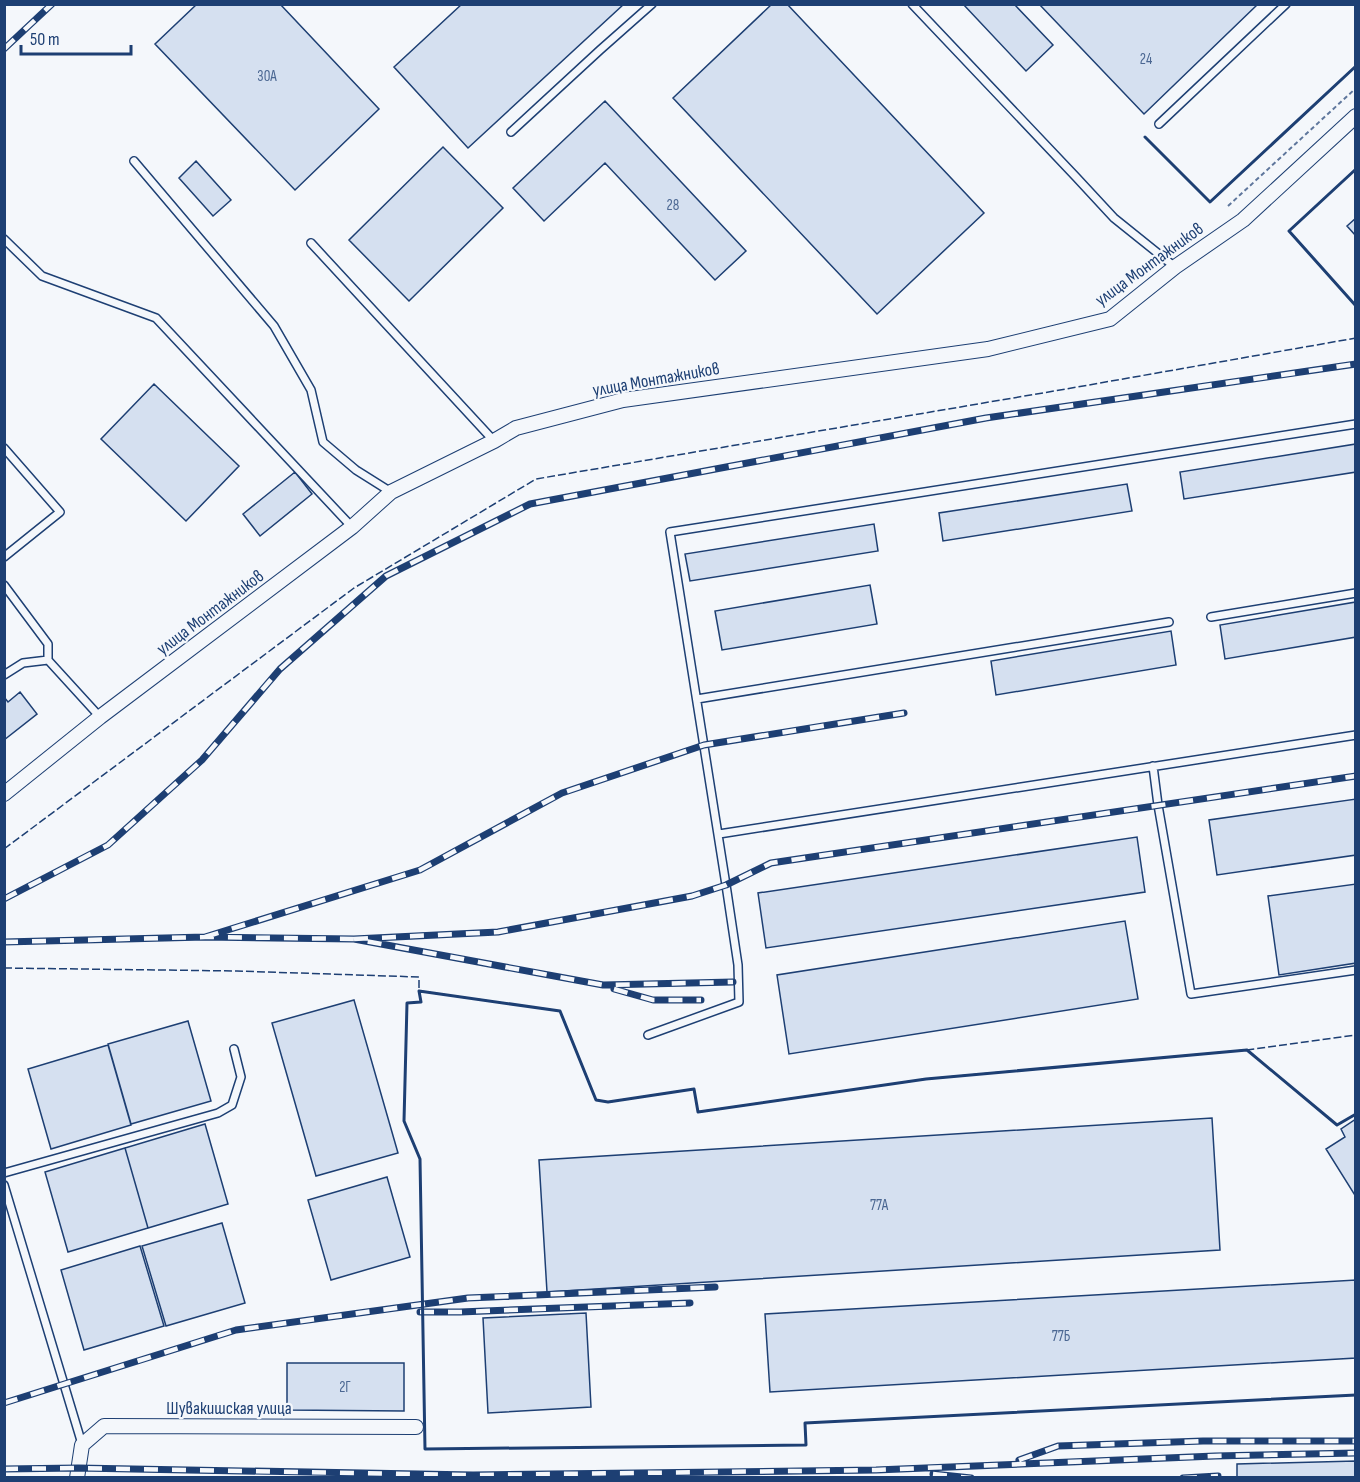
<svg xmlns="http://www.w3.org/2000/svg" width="1360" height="1482" viewBox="0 0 1360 1482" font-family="'Sofia Sans Condensed',sans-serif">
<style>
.building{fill:#d5e0f0;stroke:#1d3f73;stroke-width:1.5}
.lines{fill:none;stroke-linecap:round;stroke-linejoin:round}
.lane-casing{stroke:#1d3f73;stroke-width:10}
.street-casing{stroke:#1d3f73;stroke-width:16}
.path{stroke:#5e769c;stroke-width:2;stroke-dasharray:4.5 3;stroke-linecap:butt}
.lane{stroke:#f4f7fb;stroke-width:7}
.street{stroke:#f4f7fb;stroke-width:14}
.rail-casing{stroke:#1d3f73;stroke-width:7}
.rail{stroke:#f4f7fb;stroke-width:4.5;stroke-dasharray:14;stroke-linecap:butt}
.fence{stroke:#1d3f73;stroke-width:1.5;stroke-dasharray:8 3;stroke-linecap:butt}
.wall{stroke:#1d3f73;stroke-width:3}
.labels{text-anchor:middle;stroke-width:4.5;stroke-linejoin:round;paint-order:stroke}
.number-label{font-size:15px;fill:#4b6792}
.street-label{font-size:18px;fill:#1d3f73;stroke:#f4f7fb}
</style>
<rect width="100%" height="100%" fill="#f4f7fb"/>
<path class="building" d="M 197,4 L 280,4 L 379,109 L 295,190 L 155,44 Z
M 462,4 L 624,4 L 468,148 L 394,67 Z
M 772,4 L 787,4 L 984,213 L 877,314 L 673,98 Z
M 963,4 L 1014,4 L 1053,45 L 1026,71 Z
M 1039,4 L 1258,4 L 1144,114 Z
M 605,101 L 746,251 L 715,280 L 605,163 L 544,221 L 513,188 Z
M 443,147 L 503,208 L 409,301 L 349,240 Z
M 196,161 L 231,200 L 213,216 L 179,178 Z
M 1356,218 L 1356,236 L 1347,226 Z
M 154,384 L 239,466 L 186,521 L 101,439 Z
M 1356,444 L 1356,472 L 1184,499 L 1180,472 Z
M 295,472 L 312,494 L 260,536 L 243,514 Z
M 1127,484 L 1132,511 L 943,541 L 939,513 Z
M 874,524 L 878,551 L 690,581 L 685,554 Z
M 870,585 L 877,624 L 722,650 L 715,611 Z
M 1356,602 L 1356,637 L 1225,659 L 1220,625 Z
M 1171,631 L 1176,665 L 996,695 L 991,661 Z
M 20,692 L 37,714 L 4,740 L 4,697 L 8,702 Z
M 1356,799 L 1356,855 L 1217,875 L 1209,820 Z
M 1137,837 L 1145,892 L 766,948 L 758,893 Z
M 1356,884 L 1356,963 L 1279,975 L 1268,896 Z
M 1125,921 L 1138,999 L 789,1054 L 777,975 Z
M 354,1000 L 398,1153 L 316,1176 L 272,1023 Z
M 188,1021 L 211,1101 L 131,1124 L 108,1044 Z
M 108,1045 L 131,1125 L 51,1149 L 28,1069 Z
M 1212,1118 L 1220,1250 L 547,1292 L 539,1160 Z
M 1356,1119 L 1356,1197 L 1326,1149 L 1345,1137 L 1341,1129 Z
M 205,1124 L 228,1204 L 148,1228 L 125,1148 Z
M 125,1148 L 148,1228 L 68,1252 L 45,1172 Z
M 387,1177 L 410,1257 L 331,1280 L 308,1200 Z
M 222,1223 L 245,1303 L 166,1326 L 142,1246 Z
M 140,1246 L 164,1326 L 84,1350 L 61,1270 Z
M 1356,1280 L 1356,1358 L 770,1392 L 765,1314 Z
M 586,1313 L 591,1407 L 488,1413 L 483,1318 Z
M 287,1363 L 404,1363 L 404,1411 L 287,1410 Z
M 1356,1461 L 1356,1478 L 1237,1478 L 1237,1464 Z"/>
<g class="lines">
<defs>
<path id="lane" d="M 912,4 L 1076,177 L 1114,218 L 1175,267
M 1159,124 L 1286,4
M 511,132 L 600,50 L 652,4
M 134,161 L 274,326 L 311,390 L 323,442 L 356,470 L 391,492
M 4,239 L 42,276 L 156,318 L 352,527
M 311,243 L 494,441
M 4,448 L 60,512 L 4,557
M 4,585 L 48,644 L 48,660 L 100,717
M 1211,617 L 1356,593
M 4,675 L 23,663 L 48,660
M 697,699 L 1169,622
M 1153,766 L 1158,805 L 1191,994 L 1356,970
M 719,834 L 1356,735
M 648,1035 L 739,1002 L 738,965 L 726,885 L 670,532 L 1356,424
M 4,1173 L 218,1113 L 232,1105 L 241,1077 L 234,1049
M 4,1185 L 82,1444"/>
<path id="street" d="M 4,794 L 100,717 L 352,527 L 391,492 L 494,441 L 516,428 L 623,400 L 988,349 L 1110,319 L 1175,267 L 1243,220 L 1356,116
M 77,1478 L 82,1445 L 104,1426 L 416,1427"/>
</defs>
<use href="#lane" class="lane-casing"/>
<use href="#street" class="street-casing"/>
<path class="path" d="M 1228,206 L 1356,88"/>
<use href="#lane" class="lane"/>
<use href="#street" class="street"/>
<defs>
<path id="rail" d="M 4,49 L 52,4
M 4,899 L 108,845 L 202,760 L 280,669 L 386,576 L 530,504 L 986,418 L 1356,364
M 205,937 L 420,870 L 562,793 L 704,745 L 904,713
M 354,939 L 498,932 L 692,896 L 726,885 L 771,863 L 1356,776
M 4,942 L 205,937 L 354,939 L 603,985 L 733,982
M 614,989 L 653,1000 L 701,1000
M 420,1312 L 460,1312 L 690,1303
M 4,1403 L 236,1330 L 468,1298 L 715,1287
M 1019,1460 L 1058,1446 L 1203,1441 L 1356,1441
M 4,1469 L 78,1468 L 473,1475 L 876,1470 L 1215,1456 L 1356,1453
M 933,1474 L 971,1478
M 1183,1478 L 1218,1476"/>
</defs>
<use href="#rail" class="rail-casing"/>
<use href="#rail" class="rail"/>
<path class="fence" d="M 4,849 L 354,588 L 536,479 L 1066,389 L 1356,338
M 4,968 L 237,971 L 419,977 L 419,991 L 560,1011 L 596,1100 L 608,1102 L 694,1089 L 698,1112 L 926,1079 L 1247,1050 L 1356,1035"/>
<path class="wall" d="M 1145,137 L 1210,202 L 1356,66
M 1356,169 L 1289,231 L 1356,306
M 1356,1114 L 1337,1125 L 1247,1050 L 926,1079 L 698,1112 L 694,1089 L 608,1102 L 596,1100 L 560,1011 L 419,991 L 421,1002 L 407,1003 L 404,1121 L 420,1159 L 425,1449 L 806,1445 L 805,1423 L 1356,1395"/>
</g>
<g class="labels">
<g class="number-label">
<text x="1146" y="64">24</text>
<text x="267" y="81">30А</text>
<text x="673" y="210">28</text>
<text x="879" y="1210">77А</text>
<text x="1061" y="1341">77Б</text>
<text x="345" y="1392">2Г</text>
</g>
<g class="street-label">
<text transform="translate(1149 264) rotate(-36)" y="6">улица Монтажников</text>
<text transform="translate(656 379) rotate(-10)" y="6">улица Монтажников</text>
<text transform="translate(210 612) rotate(-37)" y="6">улица Монтажников</text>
<text x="229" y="1414">Шувакишская улица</text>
</g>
</g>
<rect width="1360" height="1482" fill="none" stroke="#1d3f73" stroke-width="12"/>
<path d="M21 45v9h110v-9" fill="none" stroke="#1d3f73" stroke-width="3"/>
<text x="30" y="45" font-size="18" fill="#1d3f73" stroke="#f4f7fb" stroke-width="4.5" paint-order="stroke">50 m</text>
</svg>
